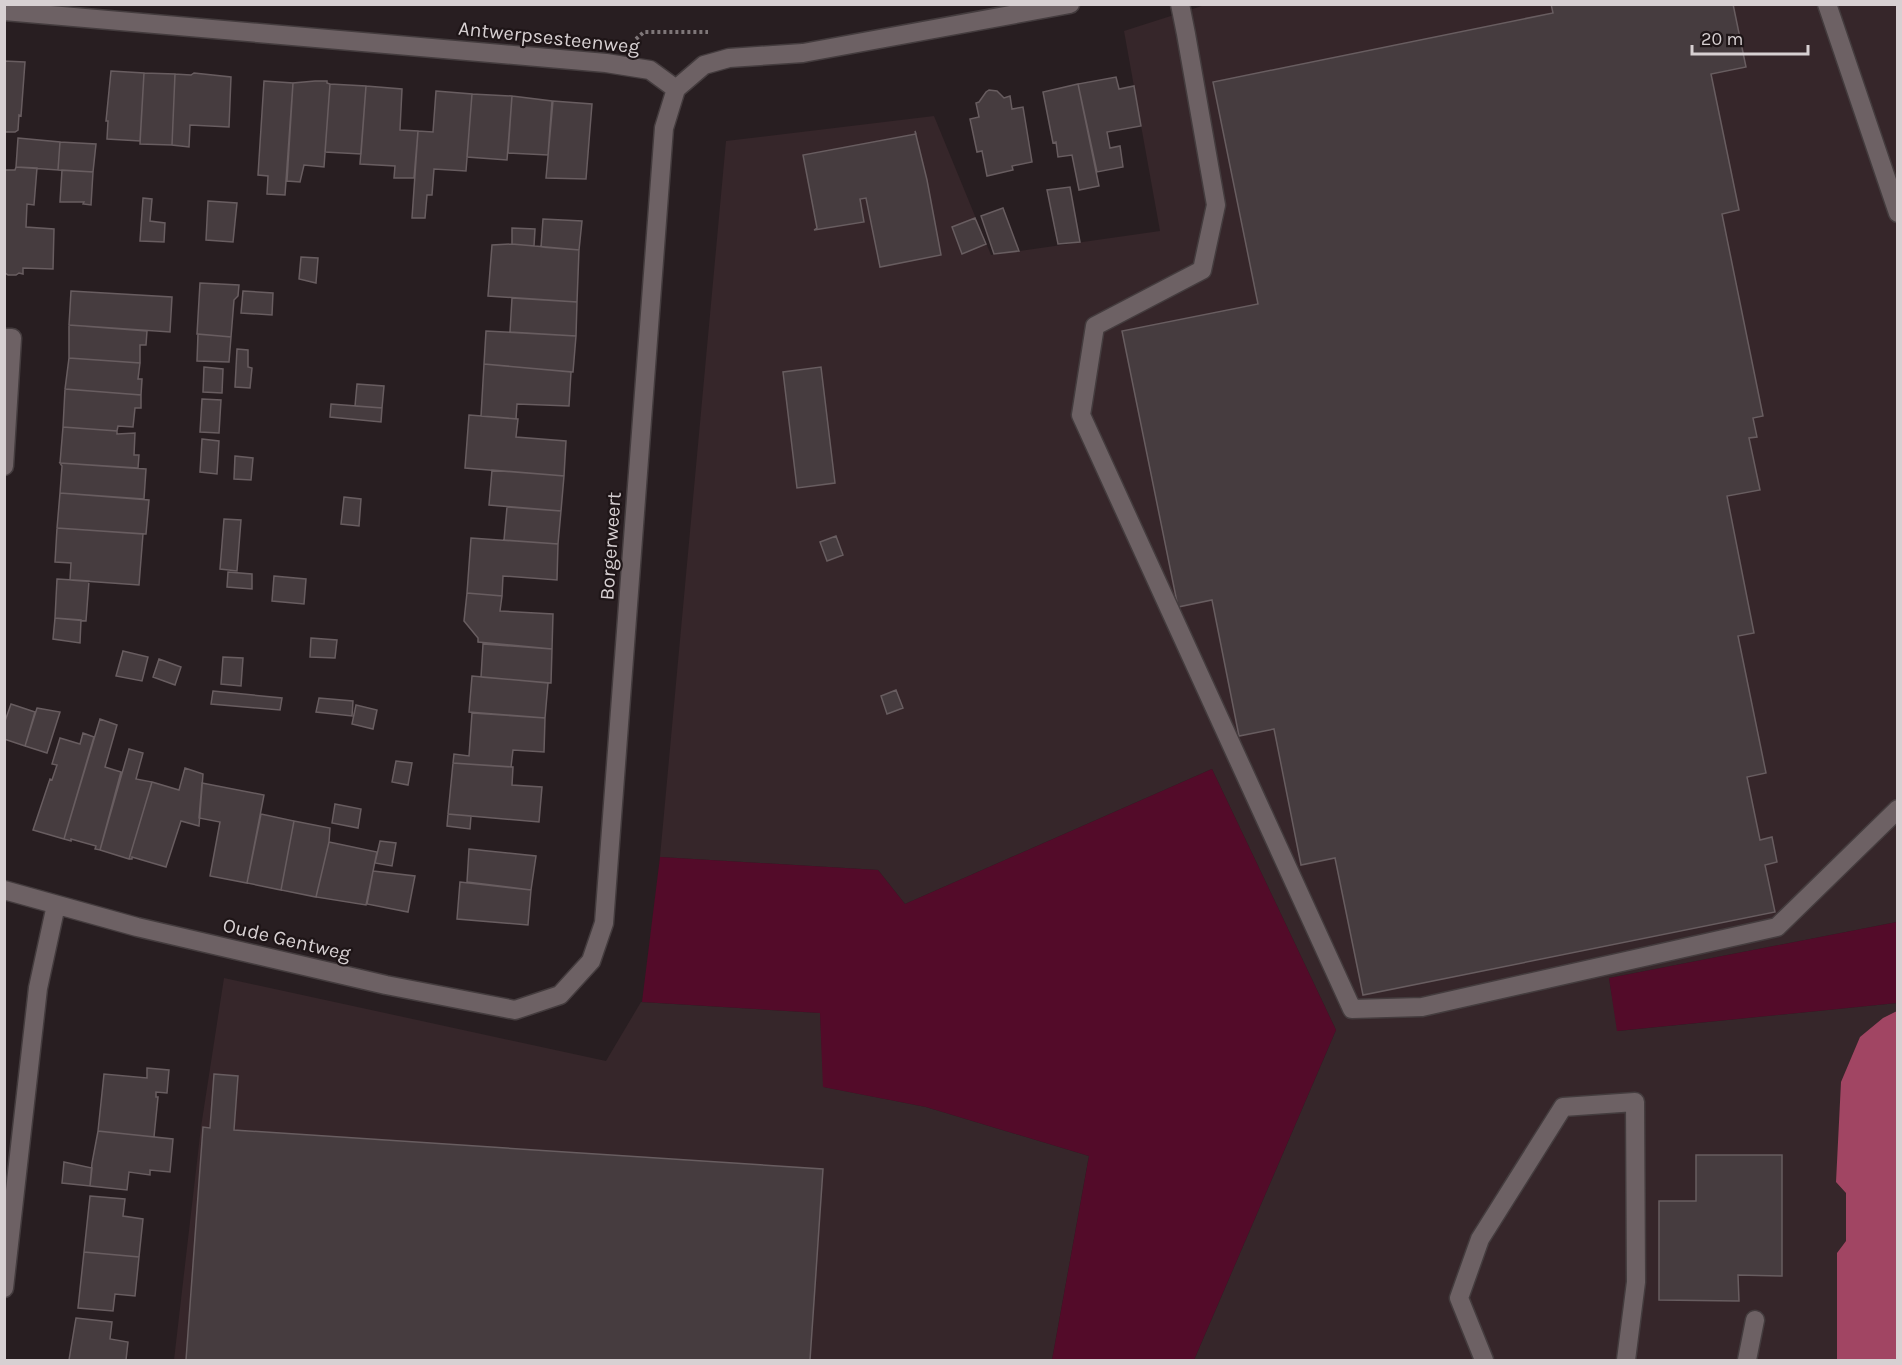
<svg xmlns="http://www.w3.org/2000/svg" width="1902" height="1365" viewBox="0 0 1902 1365" font-family="Karla,sans-serif">
<style>
.built{fill:#36262a}
.green{fill:#530b29}
.water{fill:#a14563}
.building{fill:#463c3f;stroke:#685d60;stroke-width:1.5}
.lines{fill:none;stroke-linecap:round;stroke-linejoin:round}
.lane-casing{stroke:#443c3e;stroke-width:21}
.street-casing{stroke:#443c3e;stroke-width:21}
.path{stroke:#7f7779;stroke-width:4;stroke-dasharray:3 3;stroke-linecap:butt}
.lane{stroke:#6d6164;stroke-width:18}
.street{stroke:#6d6164;stroke-width:18}
.labels{text-anchor:middle;stroke-width:4.5;stroke-linejoin:round;paint-order:stroke}
.street-label{font-size:20px;fill:#d7d0d2;stroke:#1e1517}
</style>
<rect width="100%" height="100%" fill="#281e21"/>
<path class="built" d="M 1205,5 L 1897,5 L 1897,922 L 1609,978 L 1618,1031 L 1897,1003 L 1897,1360 L 1194,1360 L 1336,1030 L 1212,769 L 905,904 L 878,870 L 660,857 L 726,141 L 934,116 L 991,255 L 1160,231 L 1124,31 Z
M 224,978 L 606,1061 L 641,1002 L 820,1013 L 824,1087 L 926,1107 L 1089,1156 L 1052,1360 L 174,1360 L 201,1127 Z"/>
<path class="green" d="M 1212,769 L 1336,1030 L 1194,1360 L 1052,1360 L 1089,1156 L 926,1107 L 823,1087 L 820,1013 L 642,1002 L 660,857 L 878,870 L 905,904 Z
M 1897,922 L 1897,1003 L 1617,1031 L 1609,978 Z"/>
<path class="water" d="M 1897,1011 L 1897,1360 L 1837,1360 L 1837,1253 L 1846,1241 L 1846,1193 L 1836,1182 L 1841,1082 L 1860,1037 L 1883,1018 Z"/>
<path class="building" d="M 1551,4 L 1733,4 L 1746,67 L 1711,74 L 1739,210 L 1722,214 L 1763,416 L 1753,418 L 1757,437 L 1749,438 L 1760,490 L 1727,496 L 1754,633 L 1738,636 L 1766,773 L 1747,777 L 1760,840 L 1772,837 L 1777,862 L 1765,865 L 1775,912 L 1363,995 L 1335,858 L 1301,865 L 1274,729 L 1239,736 L 1212,600 L 1178,607 L 1122,331 L 1258,304 L 1213,82 L 1553,13 Z
M 4,61 L 25,62 L 21,116 L 19,115 L 18,130 L 15,132 L 4,132 Z
M 111,71 L 144,73 L 140,141 L 107,139 L 108,121 L 106,121 Z
M 144,73 L 175,74 L 172,145 L 140,144 Z
M 194,73 L 231,77 L 229,127 L 190,125 L 189,147 L 172,145 L 175,74 L 191,75 Z
M 1116,77 L 1119,89 L 1134,86 L 1141,126 L 1107,132 L 1110,148 L 1120,146 L 1123,167 L 1097,172 L 1078,84 Z
M 264,81 L 293,83 L 285,195 L 267,194 L 268,176 L 258,175 Z
M 315,81 L 327,81 L 327,83 L 330,84 L 324,167 L 304,165 L 300,182 L 287,181 L 293,83 Z
M 330,84 L 366,86 L 361,154 L 325,152 Z
M 1078,84 L 1099,186 L 1079,190 L 1072,155 L 1058,157 L 1056,142 L 1053,143 L 1043,92 Z
M 366,86 L 402,89 L 400,130 L 418,131 L 414,178 L 394,178 L 395,166 L 360,164 Z
M 989,90 L 997,91 L 1004,98 L 1010,96 L 1012,109 L 1023,107 L 1032,162 L 1012,166 L 1013,170 L 987,176 L 982,151 L 977,152 L 970,119 L 979,117 L 976,103 L 979,102 L 986,92 Z
M 436,91 L 472,94 L 466,171 L 434,169 L 432,195 L 427,195 L 425,218 L 412,218 L 418,131 L 433,132 Z
M 472,94 L 512,96 L 507,160 L 467,157 Z
M 512,96 L 552,101 L 548,155 L 508,153 Z
M 553,101 L 592,104 L 586,179 L 546,178 Z
M 915,131 L 927,180 L 941,255 L 880,267 L 866,198 L 860,199 L 864,222 L 814,230 L 817,228 L 803,155 L 916,134 Z
M 18,138 L 60,142 L 58,170 L 16,167 Z
M 60,142 L 96,144 L 93,172 L 58,170 Z
M 16,167 L 37,168 L 34,205 L 27,204 L 26,227 L 54,229 L 53,269 L 23,268 L 23,274 L 19,273 L 16,275 L 8,275 L 4,272 L 4,170 L 15,170 Z
M 62,170 L 93,172 L 91,205 L 83,204 L 84,202 L 60,202 Z
M 1070,187 L 1080,242 L 1058,244 L 1047,190 Z
M 143,198 L 152,199 L 150,221 L 165,223 L 164,242 L 140,241 Z
M 208,201 L 237,203 L 233,242 L 206,240 Z
M 1003,208 L 1019,251 L 994,254 L 981,216 Z
M 975,218 L 986,244 L 962,254 L 952,227 Z
M 543,219 L 582,221 L 579,250 L 541,247 Z
M 512,228 L 535,229 L 534,246 L 512,244 Z
M 512,244 L 579,250 L 577,302 L 488,296 L 492,245 Z
M 301,257 L 318,258 L 316,283 L 299,279 Z
M 200,283 L 239,285 L 238,296 L 234,300 L 231,337 L 197,334 Z
M 71,291 L 172,297 L 170,332 L 69,325 Z
M 243,291 L 273,293 L 272,315 L 241,313 Z
M 512,298 L 577,302 L 576,336 L 510,332 Z
M 69,325 L 147,331 L 146,345 L 140,345 L 140,363 L 69,358 Z
M 486,331 L 576,336 L 573,372 L 484,364 Z
M 198,334 L 231,337 L 229,362 L 197,361 Z
M 237,349 L 248,350 L 248,367 L 252,368 L 250,388 L 235,387 Z
M 69,358 L 140,363 L 138,379 L 142,379 L 141,395 L 65,389 Z
M 484,364 L 571,372 L 569,406 L 517,404 L 516,419 L 481,416 Z
M 204,367 L 223,369 L 222,393 L 203,392 Z
M 821,367 L 835,483 L 797,488 L 783,372 Z
M 357,384 L 384,386 L 382,408 L 355,406 Z
M 65,389 L 141,395 L 141,408 L 135,408 L 133,427 L 118,426 L 117,431 L 63,427 Z
M 202,399 L 221,400 L 219,433 L 200,432 Z
M 331,404 L 382,408 L 381,422 L 330,417 Z
M 469,415 L 518,419 L 516,437 L 566,441 L 564,476 L 465,468 Z
M 63,427 L 117,431 L 117,434 L 135,433 L 134,455 L 139,455 L 138,468 L 60,463 Z
M 202,439 L 219,441 L 217,474 L 200,472 Z
M 235,456 L 253,458 L 251,480 L 234,479 Z
M 60,463 L 146,469 L 144,499 L 60,493 L 62,466 Z
M 492,470 L 564,476 L 561,511 L 489,505 Z
M 60,493 L 149,500 L 146,534 L 57,528 Z
M 344,497 L 361,499 L 359,526 L 341,524 Z
M 507,507 L 561,511 L 558,544 L 504,540 Z
M 224,519 L 241,520 L 237,571 L 220,569 Z
M 57,528 L 143,534 L 139,585 L 70,580 L 71,563 L 55,562 Z
M 836,536 L 843,555 L 827,561 L 820,542 Z
M 471,538 L 558,544 L 557,580 L 503,576 L 502,596 L 467,593 Z
M 228,572 L 252,574 L 252,589 L 227,587 Z
M 274,576 L 306,579 L 304,604 L 272,601 Z
M 57,579 L 89,581 L 86,621 L 55,618 Z
M 467,593 L 502,596 L 500,611 L 553,614 L 552,649 L 478,642 L 478,638 L 464,621 Z
M 55,618 L 81,620 L 80,643 L 53,639 Z
M 311,638 L 337,640 L 335,658 L 310,657 Z
M 483,644 L 552,649 L 551,683 L 481,677 Z
M 123,651 L 148,657 L 142,681 L 116,676 Z
M 223,657 L 243,658 L 241,686 L 221,684 Z
M 159,659 L 181,667 L 175,685 L 153,677 Z
M 472,676 L 548,683 L 545,718 L 469,712 Z
M 896,690 L 903,708 L 887,714 L 881,696 Z
M 213,691 L 282,698 L 280,710 L 211,704 Z
M 319,698 L 353,701 L 352,716 L 316,712 Z
M 11,704 L 35,712 L 25,746 L 4,739 L 4,724 Z
M 356,705 L 377,710 L 373,729 L 352,724 Z
M 37,708 L 60,712 L 47,753 L 25,746 Z
M 472,713 L 545,718 L 544,752 L 513,750 L 511,767 L 453,763 L 454,754 L 469,756 Z
M 100,719 L 117,725 L 105,767 L 121,772 L 100,850 L 95,849 L 96,846 L 71,839 L 71,841 L 64,839 Z
M 83,733 L 94,737 L 64,839 L 33,830 L 50,779 L 52,780 L 57,765 L 52,764 L 60,738 L 80,744 Z
M 129,749 L 143,753 L 136,779 L 152,782 L 129,859 L 100,850 Z
M 396,761 L 412,763 L 408,785 L 392,782 Z
M 453,763 L 513,767 L 512,785 L 542,787 L 539,822 L 448,814 Z
M 185,768 L 203,774 L 199,826 L 181,821 L 166,867 L 132,857 L 132,859 L 129,859 L 152,782 L 179,790 Z
M 202,783 L 264,795 L 247,883 L 210,876 L 220,822 L 199,818 Z
M 335,804 L 361,809 L 358,828 L 332,823 Z
M 261,814 L 294,821 L 281,890 L 247,883 Z
M 448,814 L 471,816 L 470,829 L 447,826 Z
M 294,821 L 330,828 L 329,842 L 316,897 L 281,890 Z
M 380,841 L 396,843 L 392,866 L 375,863 Z
M 329,842 L 377,852 L 366,905 L 316,897 Z
M 469,849 L 536,856 L 531,890 L 467,882 Z
M 373,871 L 415,876 L 408,912 L 367,904 Z
M 460,882 L 531,890 L 528,925 L 457,919 Z
M 147,1068 L 169,1070 L 167,1093 L 156,1092 L 156,1097 L 158,1097 L 154,1137 L 98,1131 L 104,1074 L 147,1078 Z
M 214,1074 L 238,1076 L 234,1130 L 823,1169 L 810,1360 L 186,1360 L 203,1127 L 210,1128 Z
M 98,1131 L 173,1139 L 170,1172 L 150,1170 L 150,1175 L 129,1172 L 127,1190 L 90,1186 L 92,1163 Z
M 1696,1155 L 1782,1155 L 1782,1276 L 1738,1275 L 1739,1301 L 1659,1300 L 1659,1201 L 1696,1201 Z
M 64,1162 L 92,1168 L 90,1186 L 62,1183 Z
M 90,1196 L 125,1199 L 123,1216 L 143,1219 L 139,1257 L 84,1252 Z
M 84,1252 L 139,1257 L 135,1296 L 115,1294 L 113,1311 L 78,1308 Z
M 76,1318 L 112,1322 L 110,1339 L 128,1342 L 126,1360 L 69,1360 Z"/>
<g class="lines">
<defs>
<path id="lane" d="M 1180,4 L 1186,34 L 1216,205 L 1202,270 L 1095,326 L 1081,415 L 1352,1009 L 1422,1007 L 1777,927 L 1898,809
M 1827,4 L 1898,213
M 1484,1360 L 1459,1298 L 1480,1239 L 1563,1107 L 1635,1102 L 1636,1282 L 1626,1360
M 1747,1360 L 1755,1320"/>
<path id="street" d="M 4,11 L 606,63 L 650,70 L 676,89
M 676,89 L 704,65 L 729,58 L 803,53 L 1070,4
M 4,338 L 12,338 L 4,466
M 4,890 L 137,927 L 386,985 L 515,1010 L 560,995 L 591,961 L 604,923 L 664,128 L 676,89
M 4,1288 L 38,988 L 56,905"/>
</defs>
<use href="#lane" class="lane-casing"/>
<use href="#street" class="street-casing"/>
<path class="path" d="M 636,39 L 644,32 L 708,32"/>
<use href="#lane" class="lane"/>
<use href="#street" class="street"/>
</g>
<g class="labels">
<g class="street-label">
<text transform="translate(549 37) rotate(6)" y="7">Antwerpsesteenweg</text>
<text transform="translate(610 546) rotate(-86)" y="7">Borgerweert</text>
<text transform="translate(287 939) rotate(13)" y="7">Oude Gentweg</text>
</g>
</g>
<rect width="1902" height="1365" fill="none" stroke="#d7d0d2" stroke-width="12"/>
<path d="M1692 45v9h116v-9" fill="none" stroke="#d7d0d2" stroke-width="3"/>
<text x="1701" y="45" font-size="18" fill="#d7d0d2" stroke="#1e1517" stroke-width="4.5" paint-order="stroke">20 m</text>
</svg>
